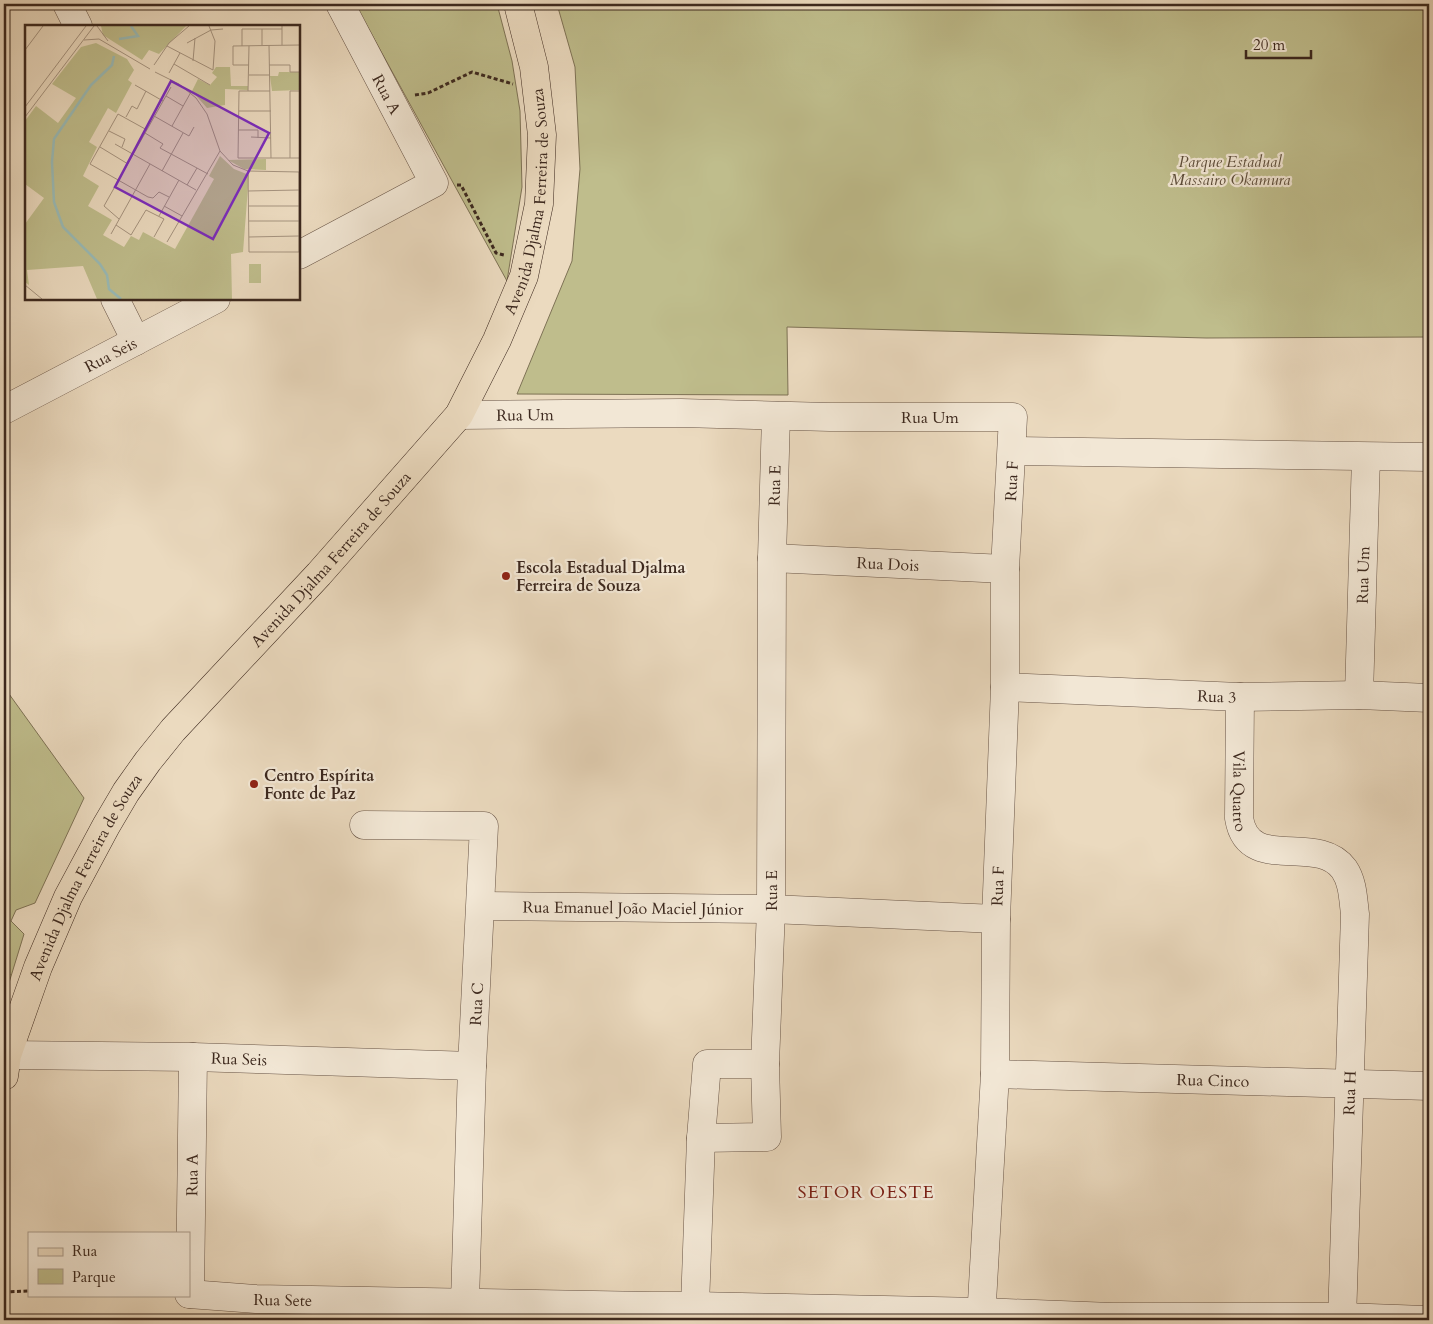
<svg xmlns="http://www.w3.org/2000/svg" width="1433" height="1324" viewBox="0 0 1433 1324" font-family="Cardo,serif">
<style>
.green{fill:#bfbd8c;stroke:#7e7255}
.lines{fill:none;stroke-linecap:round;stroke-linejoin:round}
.minor-casing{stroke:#685446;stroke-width:29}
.major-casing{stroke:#3c281e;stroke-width:29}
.path{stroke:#3c281e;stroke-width:3;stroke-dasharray:4 2.5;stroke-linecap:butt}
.minor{stroke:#f2e7d5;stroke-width:28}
.major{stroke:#ebdabf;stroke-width:28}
.poi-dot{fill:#8f2418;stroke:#f2e7d5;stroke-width:2}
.labels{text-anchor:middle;stroke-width:4.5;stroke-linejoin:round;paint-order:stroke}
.street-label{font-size:16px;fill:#3c281e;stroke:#f2e7d5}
.park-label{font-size:16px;font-style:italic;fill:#5d4d3a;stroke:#f2e7d5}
.poi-label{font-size:16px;font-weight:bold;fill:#3c281e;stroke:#f2e7d5;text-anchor:start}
.neighbourhood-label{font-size:18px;letter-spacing:1px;fill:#7a1f14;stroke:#f2e7d5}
.inset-river{fill:none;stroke:#99bab6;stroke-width:2.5}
.inset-road{fill:none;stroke:#a5937f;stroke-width:1}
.view{fill:#7b2cbf;fill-opacity:0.15;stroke:#7b2cbf;stroke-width:2.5}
.inset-edge{fill:none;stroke:#3c281e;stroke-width:2.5}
</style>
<rect width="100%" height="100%" fill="#ebdabf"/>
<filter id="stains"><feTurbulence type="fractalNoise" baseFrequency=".004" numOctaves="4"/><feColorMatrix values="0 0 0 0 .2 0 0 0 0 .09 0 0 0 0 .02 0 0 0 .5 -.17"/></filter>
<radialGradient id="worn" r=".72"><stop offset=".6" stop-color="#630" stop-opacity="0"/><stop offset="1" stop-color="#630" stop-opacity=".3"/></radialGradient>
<path class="green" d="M 355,4 L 497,4 L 512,61 L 520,111 L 522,187 L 507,281 Z
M 557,4 L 1429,4 L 1429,337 L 1206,338 L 787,327 L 788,395 L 517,394 L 572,261 L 580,169 L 575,67 Z
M 4,687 L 84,798 L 35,903 L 16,910 L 11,921 L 24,934 L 4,999 Z"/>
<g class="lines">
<defs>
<g id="minor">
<path d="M 67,4 L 78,26"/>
<path d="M 299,255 L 434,183 L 340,4"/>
<path d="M 115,299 L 136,341"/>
<path id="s1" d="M 4,410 L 216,299"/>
<path id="s2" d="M 459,415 L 681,413 L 830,417 L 1013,417 L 1005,569 L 1005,687 L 996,919 L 995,1074 L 981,1320"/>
<path d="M 1012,451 L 1429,457"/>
<path id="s3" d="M 772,558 L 1005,569"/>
<path id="s4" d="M 1005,687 L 1240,697 L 1359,695 L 1429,698"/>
<path id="s5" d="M 1359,695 L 1366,457"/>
<path id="s6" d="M 1240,697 L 1239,818 C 1248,875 1317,832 1344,869 C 1353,882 1353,899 1355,914 L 1342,1320"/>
<path d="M 364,825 L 484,826 L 472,1066 L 465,1302"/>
<path id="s7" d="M 481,906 L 771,909 L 996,919"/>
<path id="s8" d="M 7,1055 L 193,1057 L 472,1066"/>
<path id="s9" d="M 995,1074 L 1429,1086"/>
<path d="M 701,1138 L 767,1137 L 765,1064"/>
<path id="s10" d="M 189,1294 L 256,1299 L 651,1306 L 695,1306 L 982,1312 L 1112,1317 L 1342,1317 L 1425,1320"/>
<path id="s11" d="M 190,1294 L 193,1057"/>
<path id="s12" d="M 695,1306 L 701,1138 L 707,1064 L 765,1064 L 771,909 L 772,558 L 776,416"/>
</g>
<g id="major">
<path id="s13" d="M 4,1076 L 7,1055 L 38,967 L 68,897 L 106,826 L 126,792 L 148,761 L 173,730 L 319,574 L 459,415 L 497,340 L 524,276 L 539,204 L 542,135 L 534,67 L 518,4"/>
</g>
</defs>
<use href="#minor" class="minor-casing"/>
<use href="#major" class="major-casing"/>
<path class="path" d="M 415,95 L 428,93 L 472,72 L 513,84
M 457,185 L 461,185 L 496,253 L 504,255
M 4,949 L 9,975
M 4,1292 L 29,1291"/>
<use href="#minor" class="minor"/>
<use href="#major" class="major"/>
</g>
<g class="poi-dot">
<circle cx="506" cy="576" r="5"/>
<circle cx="254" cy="784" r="5"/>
</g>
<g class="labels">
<g class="street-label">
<text transform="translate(387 94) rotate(62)" y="6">Rua A</text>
<text dy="6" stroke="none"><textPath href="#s13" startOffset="1042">Avenida Djalma Ferreira de Souza</textPath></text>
<text dy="6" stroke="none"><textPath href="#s1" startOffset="120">Rua Seis</textPath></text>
<text dy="6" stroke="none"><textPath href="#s2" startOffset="66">Rua Um</textPath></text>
<text dy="6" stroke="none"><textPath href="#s2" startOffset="471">Rua Um</textPath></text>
<text transform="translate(1011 481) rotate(-87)" y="6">Rua F</text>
<text dy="6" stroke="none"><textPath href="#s12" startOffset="879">Rua E</textPath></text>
<text dy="6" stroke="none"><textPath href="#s13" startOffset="621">Avenida Djalma Ferreira de Souza</textPath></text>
<text dy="6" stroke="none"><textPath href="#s3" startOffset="116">Rua Dois</textPath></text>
<text dy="6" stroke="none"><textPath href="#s5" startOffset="120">Rua Um</textPath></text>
<text dy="6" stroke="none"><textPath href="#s4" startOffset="212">Rua 3</textPath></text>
<text dy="6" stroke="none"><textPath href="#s6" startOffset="94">Vila Quatro</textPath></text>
<text dy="6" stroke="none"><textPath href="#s13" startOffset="216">Avenida Djalma Ferreira de Souza</textPath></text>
<text transform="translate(997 886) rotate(-88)" y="6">Rua F</text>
<text dy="6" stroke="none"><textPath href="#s12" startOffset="474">Rua E</textPath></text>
<text dy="6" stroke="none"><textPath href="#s7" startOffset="152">Rua Emanuel João Maciel Júnior</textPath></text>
<text transform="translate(476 1004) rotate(-87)" y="6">Rua C</text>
<text dy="6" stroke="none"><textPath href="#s8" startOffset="232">Rua Seis</textPath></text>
<text dy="6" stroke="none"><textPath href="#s9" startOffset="218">Rua Cinco</textPath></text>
<text transform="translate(1349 1093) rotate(-88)" y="6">Rua H</text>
<text dy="6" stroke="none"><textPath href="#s11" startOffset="119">Rua A</textPath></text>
<text dy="6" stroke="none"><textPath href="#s10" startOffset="94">Rua Sete</textPath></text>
</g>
<g class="park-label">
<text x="1230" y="167">Parque Estadual<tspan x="1230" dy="18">Massairo Okamura</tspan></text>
</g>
<g class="poi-label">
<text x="516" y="573">Escola Estadual Djalma<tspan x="516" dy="18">Ferreira de Souza</tspan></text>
<text x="264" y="781">Centro Espírita<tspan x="264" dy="18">Fonte de Paz</tspan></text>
</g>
<g class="neighbourhood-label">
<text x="866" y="1198">SETOR OESTE</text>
</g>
</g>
<g transform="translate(25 25)">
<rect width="275" height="275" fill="#ebdabf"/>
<path d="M 76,1 L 161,1 L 134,29 L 124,25 L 117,35 L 78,10 ZM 71,18 L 102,34 L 109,45 L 103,55 L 107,58 L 91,88 L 83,83 L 64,117 L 72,122 L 58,151 L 74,161 L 63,181 L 87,195 L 78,210 L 99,222 L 106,211 L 114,215 L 118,207 L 150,224 L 189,154 L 184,151 L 195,131 L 209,144 L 224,150 L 218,227 L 206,229 L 207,274 L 72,274 L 58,241 L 2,245 L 4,260 L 0,257 L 0,199 L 19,173 L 0,159 L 0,96 L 11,81 L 33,98 L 51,73 L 27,59 L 56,22 ZM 191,42 L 205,42 L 206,61 L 223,61 L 223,65 L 200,64 L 200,80 L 182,83 L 167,66 L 173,54 L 185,60 L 192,52 L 187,48 ZM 254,47 L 275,47 L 275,65 L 247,66 L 245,51 L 253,51 ZM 241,134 L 241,145 L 219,144 L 203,135 ZM 224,239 L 236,239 L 236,258 L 224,258 Z" fill="#bfbd8c"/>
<path class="inset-river" d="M 94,14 L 113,11 L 106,1M 89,31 L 87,40 L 66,60 L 29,114 L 27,137 L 29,177 L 38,202 L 75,239 L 82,250 L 84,264 L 96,274"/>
<path class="inset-road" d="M 72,1 L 83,16M 217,4 L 257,4M 59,15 L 74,14 L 125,44M 162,18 L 186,5 L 198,4M 237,20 L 237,4M 244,20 L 246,133M 257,20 L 257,1M 142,21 L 188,45 L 190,16 L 184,1M 217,21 L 217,4M 0,25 L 18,1M 168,36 L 170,13M 149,39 L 185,60M 129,40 L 144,18 L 164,1M 224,40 L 208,40 L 208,21 L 275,20M 244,40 L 265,40 L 265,47 L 275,47M 130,47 L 154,59 L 171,73 L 182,89 L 195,126 L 208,140 L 223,146 L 275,147M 144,48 L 155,28M 224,50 L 244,50M 110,60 L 138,76M 223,66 L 224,21M 245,66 L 214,66 L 213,133 L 275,133M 141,71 L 158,81M 0,82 L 61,1M 214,86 L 246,86M 129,91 L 164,111 L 169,102M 0,92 L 69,1M 101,92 L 107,81 L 112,84 L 121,66M 147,101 L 166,67M 122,105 L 93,89 L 65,139 L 123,172 L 128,173 L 134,167 L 144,172M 213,105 L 233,105 L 233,113M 84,106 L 100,114 L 97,122M 120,108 L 138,119 L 135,123 L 183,149M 226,112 L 246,113M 90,119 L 171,165M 75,122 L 103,139M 265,133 L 265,66 L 275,66M 137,146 L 158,108M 223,146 L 224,227 L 275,227M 274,147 L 274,227M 162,160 L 172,143M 223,166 L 274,165M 139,181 L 157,191M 223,181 L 274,181M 134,191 L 154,155M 94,194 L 79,181 L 146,62M 224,196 L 274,196M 91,200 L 106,210 L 121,185 L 139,194 L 129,212M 86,209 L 125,139M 224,212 L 274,211M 142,217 L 195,126M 0,260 L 17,274"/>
<path class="view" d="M 146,56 L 244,108 L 188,214 L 90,162 Z"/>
<rect width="275" height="275" class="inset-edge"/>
</g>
<rect width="1433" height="1324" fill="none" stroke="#ebdabf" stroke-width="20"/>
<rect x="5" y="5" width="1423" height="1314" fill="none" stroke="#3c281e" stroke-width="2.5"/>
<rect x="10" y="10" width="1413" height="1304" fill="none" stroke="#3c281e"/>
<rect x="28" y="1232" width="162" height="65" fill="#f2e7d5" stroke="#a99b8c"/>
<rect x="38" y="1248" width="25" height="8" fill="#ebdabf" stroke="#a99b8c"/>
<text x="72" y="1256" font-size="15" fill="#3c281e">Rua</text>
<rect x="38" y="1269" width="25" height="15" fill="#bfbd8c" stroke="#a99b8c"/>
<text x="72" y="1282" font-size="15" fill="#3c281e">Parque</text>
<path d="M1246 50v8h65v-8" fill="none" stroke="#3c281e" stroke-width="2.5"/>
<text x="1253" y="50" font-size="15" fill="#3c281e" stroke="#f2e7d5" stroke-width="4" paint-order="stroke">20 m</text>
<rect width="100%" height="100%" filter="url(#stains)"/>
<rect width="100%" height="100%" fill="url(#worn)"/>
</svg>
